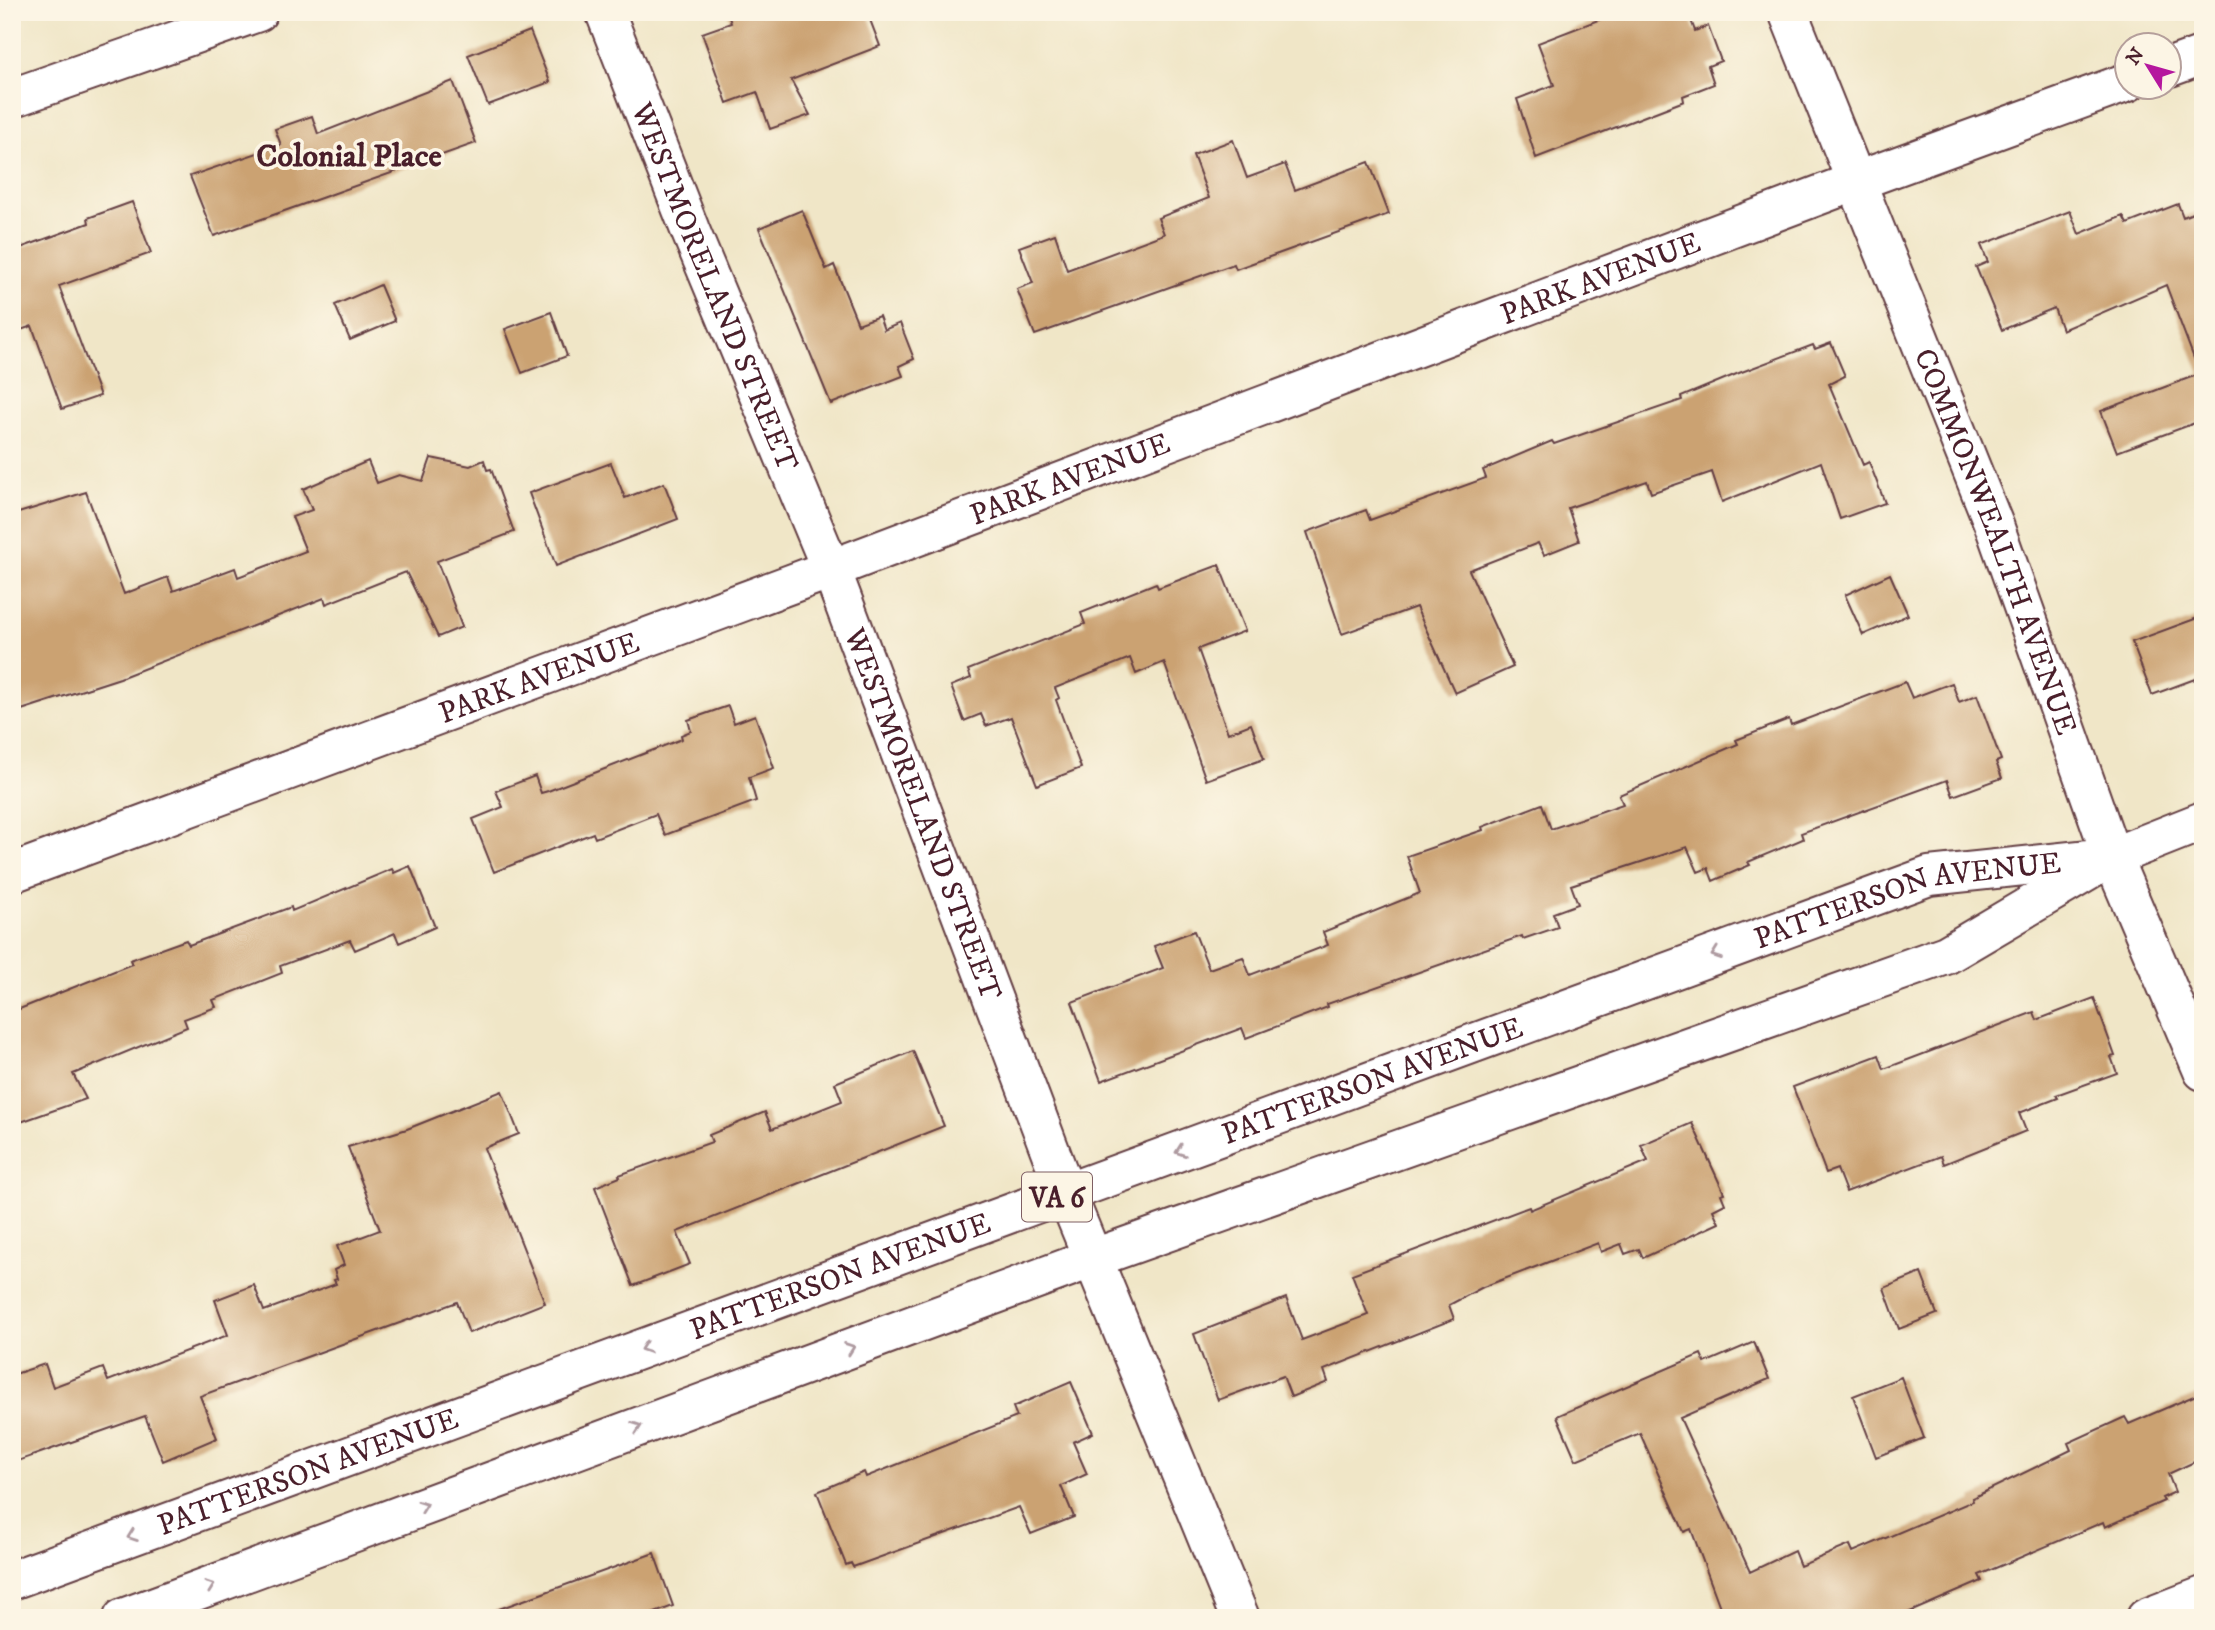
<svg xmlns="http://www.w3.org/2000/svg" width="2215" height="1630" viewBox="0 0 2215 1630" font-family="'IM FELL DW Pica',serif">
<style>
.building{fill:#cba272}
.lines{fill:none;stroke-linecap:round;stroke-linejoin:round}
.street-casing{stroke:#633d42;stroke-width:42}
.secondary-casing{stroke:#633d42;stroke-width:42}
.primary-casing{stroke:#633d42;stroke-width:42}
.street{stroke:#fff;stroke-width:38}
.secondary{stroke:#fff;stroke-width:38}
.primary{stroke:#fff;stroke-width:38}
.oneway{stroke:#ae9aa0}
.labels{text-anchor:middle;stroke-width:7;stroke-linejoin:round;paint-order:stroke}
.shield{fill:#fcf5e5;stroke:#7f5f63;stroke-width:2}
.shield-label{font-size:28px;font-weight:bold;fill:#4a1f2b}
.street-label{font-size:30px;fill:#4a1f2b;stroke:#fcf5e5}
.neighbourhood-label{font-size:32px;font-weight:bold;fill:#4a1f2b;stroke:#fcf5e5}
</style>
<rect width="100%" height="100%" fill="#fcf5e5"/>
<filter id="ink" filterUnits="userSpaceOnUse"><feTurbulence type="fractalNoise" baseFrequency=".0143" numOctaves="2"/><feDisplacementMap in="SourceGraphic" scale="14" xChannelSelector="R" yChannelSelector="G"/><feConvolveMatrix kernelMatrix="1 2 1 2 8 2 1 2 1" color-interpolation-filters="sRGB"/></filter>
<filter id="wash" filterUnits="userSpaceOnUse"><feTurbulence type="fractalNoise" baseFrequency=".00686" numOctaves="4" result="noise"/><feDisplacementMap in="SourceGraphic" scale="28" xChannelSelector="R" yChannelSelector="G"/><feGaussianBlur stdDeviation="1.57" result="paint"/><feColorMatrix in="noise" values="0 0 0 0 0 0 0 0 0 0 0 0 0 0 0 0 0 1.4 0 .05"/><feComposite in="paint" operator="in"/></filter>
<g filter="url(#wash)">
<rect width="100%" height="100%" fill="#f0e6c7"/>
<g id="blocks">
<path class="building" d="M 727,12 L 867,12 L 880,46 L 791,80 L 810,115 L 770,129 L 757,92 L 727,103 L 702,33 L 731,23 Z
M 1619,12 L 1688,12 L 1695,31 L 1708,26 L 1721,61 L 1708,66 L 1714,84 L 1683,96 L 1684,101 L 1536,158 L 1517,99 L 1554,85 L 1538,43 Z
M 530,31 L 550,82 L 488,105 L 468,55 Z
M 453,81 L 476,143 L 214,236 L 190,176 L 281,145 L 275,129 L 312,116 L 318,134 Z
M 1233,140 L 1247,178 L 1285,164 L 1295,190 L 1369,162 L 1389,214 L 1236,269 L 1234,264 L 1035,335 L 1017,289 L 1033,283 L 1019,247 L 1055,234 L 1067,270 L 1164,234 L 1158,218 L 1209,198 L 1193,155 Z
M 132,202 L 151,253 L 59,286 L 100,396 L 62,409 L 32,326 L 12,333 L 12,251 L 89,223 L 88,218 Z
M 2178,204 L 2183,217 L 2203,209 L 2203,420 L 2117,452 L 2101,411 L 2202,373 L 2200,374 L 2166,285 L 2062,330 L 2054,308 L 2002,330 L 1976,267 L 1988,262 L 1981,245 L 2070,211 L 2079,234 L 2123,216 L 2127,224 Z
M 802,210 L 826,269 L 834,265 L 858,324 L 879,316 L 884,330 L 900,323 L 914,359 L 899,366 L 903,376 L 831,404 L 759,228 Z
M 380,285 L 395,321 L 350,340 L 335,305 Z
M 551,312 L 567,356 L 522,373 L 505,329 Z
M 1831,343 L 1845,376 L 1829,384 L 1863,465 L 1869,462 L 1885,503 L 1840,519 L 1821,462 L 1722,502 L 1712,472 L 1651,493 L 1647,481 L 1568,508 L 1579,541 L 1544,555 L 1538,543 L 1469,570 L 1513,667 L 1455,693 L 1416,607 L 1342,634 L 1307,532 L 1366,510 L 1370,520 L 1486,478 L 1483,470 L 1552,441 L 1554,444 L 1682,400 L 1681,397 L 1739,373 L 1813,345 L 1815,349 Z
M 431,458 L 470,466 L 484,460 L 487,470 L 491,469 L 514,532 L 437,561 L 462,627 L 438,637 L 406,572 L 326,604 L 324,598 L 120,678 L 12,713 L 12,515 L 86,492 L 124,594 L 168,577 L 173,591 L 235,568 L 238,577 L 306,551 L 292,517 L 312,510 L 303,489 L 368,461 L 377,483 L 399,475 L 423,481 Z
M 611,463 L 625,498 L 664,483 L 678,519 L 556,566 L 529,493 Z
M 1219,565 L 1245,631 L 1198,649 L 1228,733 L 1251,724 L 1264,759 L 1206,780 L 1164,662 L 1136,674 L 1130,658 L 1055,688 L 1059,698 L 1056,700 L 1081,768 L 1037,785 L 1011,717 L 986,726 L 981,714 L 964,721 L 951,686 L 971,678 L 968,670 L 1085,624 L 1081,613 L 1156,583 L 1158,588 Z
M 1890,574 L 1908,615 L 1863,635 L 1845,595 Z
M 2203,616 L 2203,676 L 2152,695 L 2132,642 Z
M 1905,682 L 1912,698 L 1952,683 L 1959,702 L 1977,695 L 2001,760 L 1996,762 L 2002,778 L 1953,796 L 1947,780 L 1801,833 L 1803,839 L 1748,862 L 1750,865 L 1713,881 L 1708,868 L 1698,872 L 1687,847 L 1571,885 L 1578,904 L 1553,913 L 1558,927 L 1523,939 L 1522,936 L 1327,1004 L 1328,1007 L 1246,1038 L 1242,1028 L 1101,1081 L 1072,1002 L 1163,968 L 1154,946 L 1194,931 L 1209,969 L 1243,957 L 1250,975 L 1328,945 L 1323,932 L 1420,893 L 1407,856 L 1483,830 L 1482,827 L 1542,804 L 1551,829 L 1623,804 L 1619,795 L 1738,744 L 1736,740 L 1789,719 L 1791,725 Z
M 728,706 L 734,723 L 755,715 L 774,768 L 749,777 L 756,801 L 665,835 L 656,814 L 595,838 L 593,833 L 494,872 L 473,819 L 503,807 L 496,791 L 535,776 L 541,793 L 548,791 L 682,739 L 681,735 L 691,731 L 688,720 Z
M 410,866 L 435,927 L 399,943 L 395,933 L 355,950 L 350,940 L 280,966 L 282,973 L 213,1000 L 216,1007 L 184,1019 L 187,1027 L 73,1074 L 86,1099 L 12,1125 L 12,1012 L 132,964 L 130,960 L 186,940 L 189,945 L 291,907 L 292,911 L 392,869 L 394,873 Z
M 2094,998 L 2115,1056 L 2111,1057 L 2117,1073 L 2056,1095 L 2058,1098 L 2019,1113 L 2026,1131 L 1944,1164 L 1941,1156 L 1846,1192 L 1837,1169 L 1826,1173 L 1793,1087 L 1879,1055 L 1884,1069 L 2034,1012 L 2037,1020 Z
M 913,1051 L 944,1126 L 677,1232 L 690,1264 L 633,1286 L 595,1187 L 620,1177 L 619,1175 L 712,1142 L 709,1135 L 765,1112 L 772,1129 L 842,1101 L 835,1083 Z
M 502,1091 L 519,1134 L 484,1148 L 545,1303 L 469,1333 L 457,1302 L 200,1396 L 217,1438 L 163,1461 L 145,1416 L 12,1463 L 12,1375 L 45,1364 L 53,1387 L 103,1368 L 108,1381 L 228,1335 L 215,1300 L 254,1285 L 264,1311 L 336,1284 L 334,1280 L 337,1279 L 334,1270 L 344,1265 L 337,1246 L 380,1230 L 348,1147 L 407,1129 Z
M 1692,1123 L 1724,1193 L 1721,1194 L 1725,1204 L 1713,1210 L 1719,1223 L 1643,1258 L 1639,1249 L 1625,1254 L 1621,1244 L 1601,1252 L 1598,1243 L 1483,1287 L 1449,1305 L 1454,1319 L 1324,1370 L 1328,1382 L 1291,1397 L 1283,1376 L 1218,1400 L 1194,1334 L 1286,1298 L 1302,1340 L 1368,1315 L 1352,1274 L 1529,1207 L 1530,1210 L 1648,1161 L 1641,1145 Z
M 1921,1273 L 1937,1314 L 1899,1329 L 1884,1288 Z
M 1754,1342 L 1769,1379 L 1680,1418 L 1750,1572 L 1794,1551 L 1800,1566 L 1850,1545 L 1853,1552 L 1973,1501 L 1972,1498 L 2071,1450 L 2068,1443 L 2125,1417 L 2129,1424 L 2203,1392 L 2203,1458 L 2168,1474 L 2175,1492 L 2162,1498 L 2164,1501 L 2105,1527 L 2103,1522 L 1979,1575 L 1982,1581 L 1896,1618 L 1724,1618 L 1691,1529 L 1684,1532 L 1640,1433 L 1576,1460 L 1557,1416 L 1701,1354 L 1705,1363 Z
M 1901,1377 L 1924,1438 L 1876,1457 L 1853,1396 Z
M 1071,1382 L 1093,1433 L 1073,1442 L 1087,1474 L 1061,1486 L 1074,1517 L 1031,1534 L 1019,1507 L 853,1567 L 851,1563 L 846,1565 L 817,1492 L 864,1472 L 866,1477 L 1017,1417 L 1013,1407 Z
M 654,1553 L 673,1606 L 642,1618 L 489,1618 L 488,1613 Z"/>
</g>
</g>
<g filter="url(#ink)">
<use href="#blocks" fill-opacity="0" stroke="#633d42" stroke-width="2"/>
<g class="lines">
<defs>
<g id="street">
<path id="s1" d="M 1788,12 L 1994,525 L 2112,857 L 2203,1071"/>
<path d="M 2170,67 L 2203,55"/>
<path d="M 12,98 L 258,12"/>
<path id="s2" d="M 12,873 L 831,569 L 1854,182 L 2128,82"/>
<path d="M 2146,1618 L 2203,1596"/>
</g>
<g id="secondary">
<path id="s3" d="M 605,12 L 690,230 L 831,569 L 1066,1193 L 1240,1618"/>
</g>
<g id="primary">
<path id="s4" d="M 12,1580 L 1929,876 L 2099,858"/>
<path d="M 123,1618 L 1091,1259 L 1946,955 L 2112,857 L 2203,821"/>
</g>
</defs>
<use href="#street" class="street-casing"/>
<use href="#secondary" class="secondary-casing"/>
<use href="#primary" class="primary-casing"/>
<use href="#street" class="street"/>
<use href="#secondary" class="secondary"/>
<use href="#primary" class="primary"/>
</g>
<defs><path id="oneway-chevron" d="M-2-3.5L2.5 0L-2 3.5" fill="none" stroke-width="1.6" stroke-linecap="round" stroke-linejoin="round" transform="scale(1.75)"/></defs>
<g class="oneway">
<use href="#oneway-chevron" transform="translate(1716 954) rotate(160)"/>
<use href="#oneway-chevron" transform="translate(1180 1151) rotate(160)"/>
<use href="#oneway-chevron" transform="translate(645 1348) rotate(160)"/>
<use href="#oneway-chevron" transform="translate(850 1348) rotate(-20)"/>
<use href="#oneway-chevron" transform="translate(637 1427) rotate(-20)"/>
<use href="#oneway-chevron" transform="translate(423 1506) rotate(-20)"/>
<use href="#oneway-chevron" transform="translate(132 1536) rotate(160)"/>
<use href="#oneway-chevron" transform="translate(210 1586) rotate(-20)"/>
</g>
</g>
<g class="labels">
<rect class="shield" x="1022" y="1172.5" width="70" height="49" rx="5"/>
<g class="shield-label">
<text x="1057" y="1207">VA 6</text>
</g>
<g class="street-label">
<text dy="10" stroke="none"><textPath href="#s2" startOffset="1696">PARK AVENUE</textPath></text>
<text dy="10" stroke="none"><textPath href="#s3" startOffset="296">WESTMORELAND STREET</textPath></text>
<text dy="10" stroke="none"><textPath href="#s2" startOffset="1129">PARK AVENUE</textPath></text>
<text dy="10" stroke="none"><textPath href="#s1" startOffset="569">COMMONWEALTH AVENUE</textPath></text>
<text dy="10" stroke="none"><textPath href="#s2" startOffset="562">PARK AVENUE</textPath></text>
<text dy="10" stroke="none"><textPath href="#s3" startOffset="863">WESTMORELAND STREET</textPath></text>
<text dy="10" stroke="none"><textPath href="#s4" startOffset="2016">PATTERSON AVENUE</textPath></text>
<text dy="10" stroke="none"><textPath href="#s4" startOffset="1449">PATTERSON AVENUE</textPath></text>
<text dy="10" stroke="none"><textPath href="#s4" startOffset="882">PATTERSON AVENUE</textPath></text>
<text dy="10" stroke="none"><textPath href="#s4" startOffset="315">PATTERSON AVENUE</textPath></text>
</g>
<g class="neighbourhood-label">
<text x="349" y="166">Colonial Place</text>
</g>
</g>
<rect width="2215" height="1630" fill="none" stroke="#fcf5e5" stroke-width="42"/>
<g transform="translate(2148 66) rotate(307)"><circle r="33" fill="#fcf5e5" stroke="#b59f9b" stroke-width="2"/>
<path d="M0-5L12 26L0 18L-12 26Z" fill="#b5179e"/>
<text y="-10" font-size="19" font-weight="bold" text-anchor="middle" fill="#4a1f2b">N</text>
</g>
</svg>
